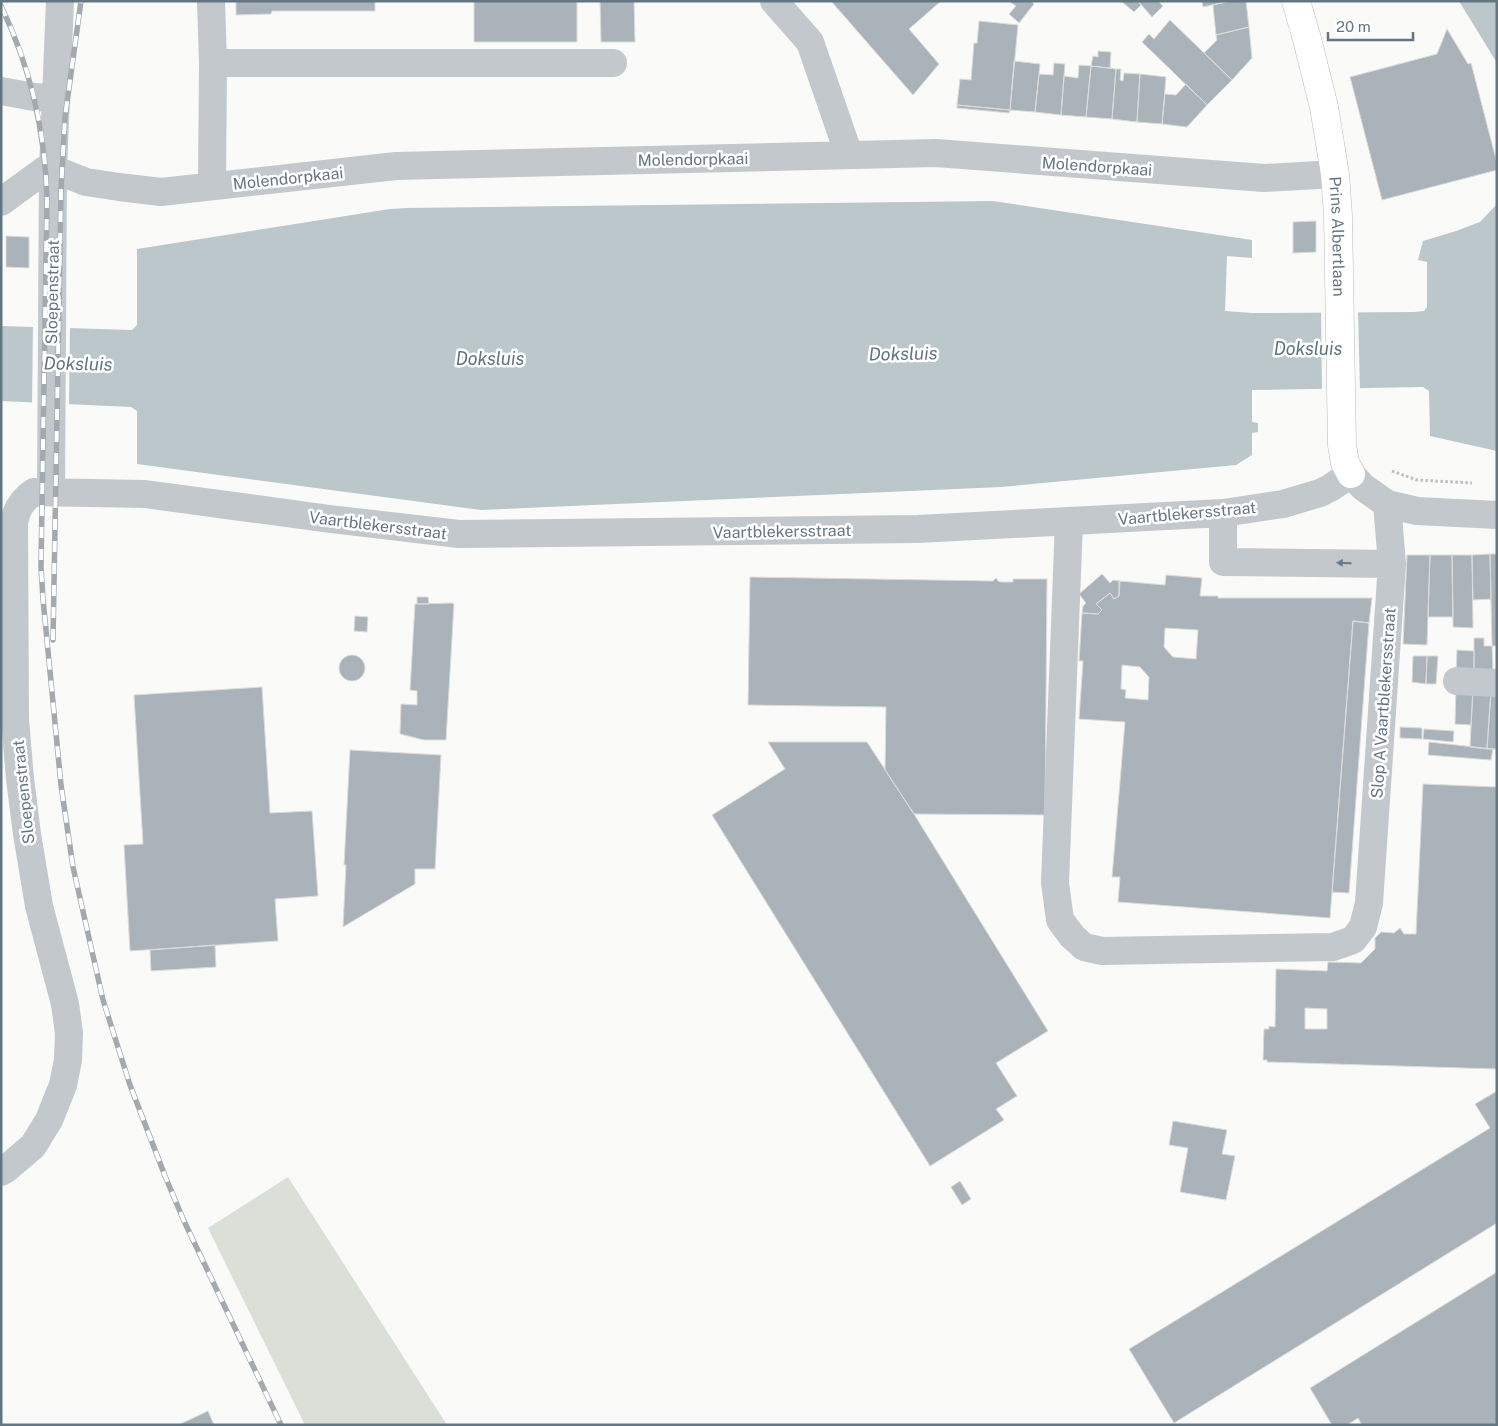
<svg xmlns="http://www.w3.org/2000/svg" width="1498" height="1426" viewBox="0 0 1498 1426" font-family="'Public Sans',sans-serif">
<style>
.green{fill:#dadfd7}
.water{fill:#bbc7cb}
.pier{fill:#fafaf8}
.building{fill:#aab3b9;stroke:#dcdcda;fill-rule:evenodd}
.lines{fill:none;stroke-linecap:round;stroke-linejoin:round}
.major-casing{stroke:#b5babe;stroke-width:29}
.path{stroke:#bbbfc2;stroke-width:3;stroke-dasharray:2.5 2.5;stroke-linecap:butt}
.minor{stroke:#c3c8cc;stroke-width:28}
.major{stroke:#fff;stroke-width:28}
.rail-casing{stroke:#a2aab0;stroke-width:5.5}
.rail{stroke:#fff;stroke-width:4;stroke-dasharray:11;stroke-linecap:butt}
.oneway{fill:#6a7a87}
.labels{text-anchor:middle;stroke-width:5;stroke-linejoin:round;paint-order:stroke}
.street-label{font-size:16px;fill:#657683;stroke:#fff}
.water-label{font-size:18px;font-style:italic;fill:#60757c;stroke:#fff}
</style>
<rect width="100%" height="100%" fill="#fafaf8"/>
<path class="green" d="M 288,1177 L 447,1425 L 305,1425 L 208,1228 Z"/>
<path class="water" d="M 1459,1 L 1497,1 L 1497,63 Z
M 993,201 L 1252,240 L 1252,258 L 1227,256 L 1225,311 L 1252,313 L 1414,312 L 1424,311 L 1427,307 L 1427,262 L 1418,260 L 1423,241 L 1456,231 L 1480,222 L 1497,204 L 1497,451 L 1430,436 L 1429,391 L 1423,387 L 1252,390 L 1252,422 L 1258,423 L 1258,432 L 1252,433 L 1252,455 L 1236,465 L 1001,487 L 481,510 L 137,464 L 137,411 L 131,407 L 1,401 L 1,326 L 132,330 L 137,325 L 137,249 L 390,209 L 407,208 Z"/>
<path class="pier" d="M 1321,310 L 1358,310 L 1360,390 L 1322,391 Z
M 33,324 L 70,326 L 69,407 L 32,406 Z"/>
<path class="building" d="M 236,1 L 375,1 L 375,11 L 272,11 L 271,14 L 236,15 Z
M 474,1 L 577,1 L 577,42 L 474,42 Z
M 600,1 L 634,1 L 635,42 L 601,42 Z
M 831,1 L 941,1 L 909,29 L 939,64 L 913,95 Z
M 1009,1 L 1031,1 L 1034,4 L 1019,23 L 1009,14 L 1016,6 Z
M 1121,1 L 1138,1 L 1141,5 L 1134,12 Z
M 1138,1 L 1158,1 L 1163,6 L 1152,17 Z
M 1202,1 L 1230,1 L 1203,7 Z
M 1230,1 L 1246,1 L 1249,27 L 1216,35 L 1213,5 Z
M 1170,20 L 1232,80 L 1207,105 L 1142,42 L 1149,34 L 1154,39 Z
M 979,21 L 1018,25 L 1010,110 L 957,105 L 960,79 L 971,80 L 974,43 L 977,43 Z
M 1249,27 L 1252,58 L 1232,80 L 1204,53 L 1217,40 L 1216,35 Z
M 1447,29 L 1468,64 L 1471,63 L 1497,163 L 1497,170 L 1382,200 L 1350,77 L 1437,54 Z
M 1098,51 L 1111,52 L 1110,68 L 1091,66 L 1093,56 L 1098,57 Z
M 1014,61 L 1040,64 L 1035,112 L 1010,110 Z
M 1054,63 L 1065,64 L 1061,115 L 1035,112 L 1039,74 L 1053,75 Z
M 1079,65 L 1091,66 L 1086,117 L 1061,115 L 1064,76 L 1078,78 Z
M 1091,66 L 1116,69 L 1112,119 L 1086,117 Z
M 1116,69 L 1121,69 L 1120,80 L 1123,81 L 1124,73 L 1140,74 L 1137,122 L 1112,119 Z
M 1140,74 L 1166,77 L 1162,124 L 1137,122 Z
M 1186,84 L 1207,105 L 1187,127 L 1162,124 L 1165,94 L 1176,95 Z
M 957,105 L 1010,110 L 1009,113 L 957,108 Z
M 1316,221 L 1316,252 L 1293,253 L 1293,222 Z
M 6,236 L 29,237 L 29,268 L 6,267 Z
M 1490,554 L 1497,554 L 1497,646 L 1492,646 Z
M 1490,554 L 1491,599 L 1473,600 L 1472,555 Z
M 1407,555 L 1430,555 L 1427,645 L 1403,644 Z
M 1430,555 L 1452,555 L 1453,617 L 1428,617 Z
M 1452,555 L 1472,555 L 1473,628 L 1453,627 Z
M 1102,574 L 1110,583 L 1113,580 L 1120,581 L 1119,596 L 1114,599 L 1110,593 L 1096,604 L 1102,610 L 1098,614 L 1082,613 L 1083,606 L 1086,603 L 1079,594 Z
M 1166,575 L 1202,578 L 1200,596 L 1218,596 L 1218,598 L 1372,598 L 1369,623 L 1353,621 L 1330,918 L 1118,902 L 1120,877 L 1112,877 L 1125,722 L 1079,719 L 1083,661 L 1079,661 L 1082,613 L 1098,614 L 1102,610 L 1096,604 L 1110,593 L 1114,599 L 1119,596 L 1119,581 L 1165,585 ZM 1165,628 L 1198,630 L 1196,659 L 1173,657 L 1164,647 ZM 1122,665 L 1140,667 L 1149,677 L 1148,700 L 1125,698 L 1126,690 L 1121,689 Z
M 750,577 L 993,581 L 996,578 L 998,581 L 1001,582 L 1013,582 L 1013,579 L 1047,579 L 1045,815 L 914,814 L 885,770 L 886,707 L 748,705 Z
M 417,597 L 428,597 L 429,604 L 417,604 Z
M 452,603 L 454,604 L 446,740 L 424,740 L 400,734 L 401,704 L 417,705 L 417,691 L 410,690 L 415,604 Z
M 355,616 L 368,617 L 367,632 L 354,631 Z
M 1353,621 L 1369,623 L 1349,893 L 1332,892 Z
M 1474,638 L 1484,638 L 1484,646 L 1492,646 L 1493,673 L 1474,672 Z
M 1457,650 L 1474,651 L 1474,672 L 1456,672 Z
M339 668a13 13 0 1 1 26 0a13 13 0 1 1-26 0Z
M 1413,656 L 1427,656 L 1426,684 L 1412,682 Z
M 1427,656 L 1438,656 L 1436,684 L 1426,684 Z
M 262,687 L 270,813 L 312,811 L 318,896 L 275,899 L 278,941 L 130,951 L 124,845 L 143,844 L 134,695 Z
M 1456,689 L 1473,689 L 1471,725 L 1455,724 Z
M 1473,689 L 1491,690 L 1487,749 L 1470,747 Z
M 1491,690 L 1497,690 L 1497,749 L 1487,749 Z
M 1400,727 L 1422,728 L 1422,739 L 1400,738 Z
M 1424,729 L 1454,731 L 1453,742 L 1423,739 Z
M 768,742 L 867,742 L 914,814 L 1048,1031 L 996,1063 L 1017,1096 L 996,1109 L 1004,1120 L 930,1166 L 712,815 L 785,769 Z
M 1429,742 L 1493,749 L 1491,760 L 1428,755 Z
M 350,750 L 441,755 L 435,869 L 415,869 L 415,884 L 343,927 L 346,865 L 344,865 Z
M 1423,784 L 1497,787 L 1497,1069 L 1267,1062 L 1267,1060 L 1263,1060 L 1264,1029 L 1269,1029 L 1269,1026 L 1275,1027 L 1276,969 L 1327,971 L 1328,962 L 1361,963 L 1375,949 L 1375,938 L 1381,932 L 1394,933 L 1400,928 L 1404,934 L 1416,934 ZM 1305,1008 L 1327,1009 L 1327,1029 L 1305,1029 Z
M 215,945 L 216,967 L 151,971 L 150,950 Z
M 1497,1091 L 1497,1223 L 1174,1423 L 1129,1349 L 1490,1128 L 1475,1104 Z
M 1173,1121 L 1227,1130 L 1222,1154 L 1235,1156 L 1226,1200 L 1180,1192 L 1188,1148 L 1169,1145 Z
M 960,1181 L 971,1199 L 962,1205 L 951,1187 Z
M 1497,1272 L 1497,1425 L 1362,1425 L 1358,1418 L 1347,1425 L 1332,1425 L 1310,1388 Z
M 208,1411 L 214,1425 L 178,1425 L 191,1419 Z"/>
<g class="lines">
<defs>
<g id="major">
<path id="s1" d="M 1296,1 L 1307,39 L 1324,107 L 1335,174 L 1338,216 L 1342,445 L 1345,463 L 1351,474"/>
</g>
</defs>
<use href="#major" class="major-casing"/>
<path class="path" d="M 1392,471 L 1417,480 L 1472,483"/>
<path class="minor" d="M 211,1 L 213,63 L 212,186
M 774,1 L 810,42 L 849,155
M 213,63 L 613,63
M 1,91 L 34,97 L 56,98
M 1,202 L 46,169 L 53,169 L 86,182 L 119,187 L 161,192 L 396,166 L 936,153 L 1264,178 L 1335,174
M 51,492 L 53,169 L 60,1
M 1223,513 L 1223,562 L 1392,564
M 1069,521 L 1055,883 L 1060,920 L 1072,936 L 1084,947 L 1102,951 L 1333,947 L 1353,940 L 1363,927 L 1369,903 L 1392,564 L 1387,504
M 1457,681 L 1497,683
M 1,1172 L 6,1169 L 33,1146 L 49,1120 L 63,1085 L 68,1060 L 69,1033 L 65,1004 L 39,906 L 27,834 L 20,779 L 15,719 L 14,523 C 16,509 22,500 34,492 L 145,494 L 330,519 L 459,534 L 918,529 L 1223,513 L 1283,504 L 1320,493 L 1330,488 L 1351,474 L 1363,487 L 1387,504 L 1417,511 L 1497,515"/>
<use href="#major" class="major"/>
<defs>
<path id="rail" d="M 1,6 C 31,68 45,130 47,199 L 41,567 L 43,599 L 61,785 L 73,867 L 103,1000 L 130,1085 L 165,1176 L 184,1221 L 281,1425
M 53,640 L 61,191 L 65,117 L 81,1"/>
</defs>
<use href="#rail" class="rail-casing"/>
<use href="#rail" class="rail"/>
</g>
<defs><path id="oneway-solid" d="M-6-.8H1V-3.2L6.5 0L1 3.2V.8H-6Z" transform="scale(1.25)"/></defs>
<use class="oneway" href="#oneway-solid" transform="translate(1344 563) rotate(-179)"/>
<g class="labels">
<g class="street-label">
<text transform="translate(693 159) rotate(-1)" y="6">Molendorpkaai</text>
<text transform="translate(1097 166) rotate(4)" y="6">Molendorpkaai</text>
<text transform="translate(288 178) rotate(-6)" y="6">Molendorpkaai</text>
<text dy="6" stroke="none"><textPath href="#s1" startOffset="240">Prins Albertlaan</textPath></text>
<text transform="translate(52 292) rotate(-89)" y="6">Sloepenstraat</text>
<text transform="translate(1187 513) rotate(-5)" y="6">Vaartblekersstraat</text>
<text transform="translate(378 525) rotate(7)" y="6">Vaartblekersstraat</text>
<text transform="translate(782 531) rotate(-1)" y="6">Vaartblekersstraat</text>
<text transform="translate(1383 703) rotate(-86)" y="6">Slop A Vaartblekersstraat</text>
<text transform="translate(23 792) rotate(-96)" y="6">Sloepenstraat</text>
</g>
<g class="water-label">
<text x="1308" y="355">Doksluis</text>
<text transform="translate(903 354) rotate(-1)" y="6">Doksluis</text>
<text x="490" y="365">Doksluis</text>
<text transform="translate(78 364) rotate(1)" y="6">Doksluis</text>
</g>
</g>
<rect width="1498" height="1426" fill="none" stroke="#657683" stroke-width="5"/>
<path d="M1328 32v8h85v-8" fill="none" stroke="#657683" stroke-width="2.5"/>
<text x="1336" y="32" font-size="15" fill="#657683" stroke="#ffffff" stroke-width="4" paint-order="stroke">20 m</text>
</svg>
